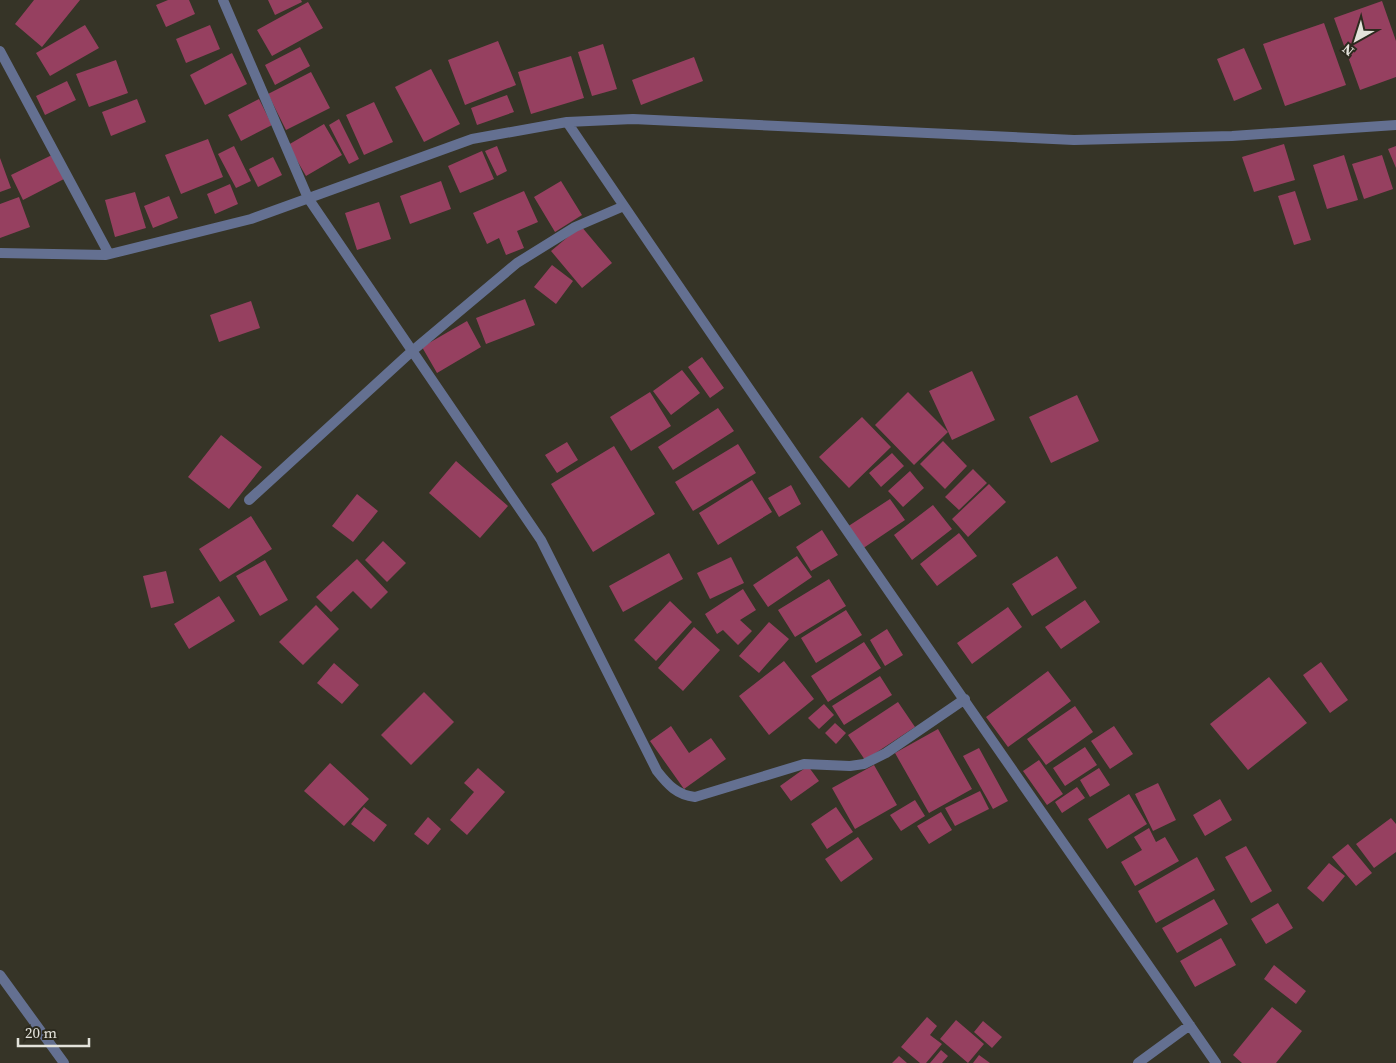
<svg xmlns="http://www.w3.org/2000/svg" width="1396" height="1063" viewBox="0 0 1396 1063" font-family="'Source Serif 4',serif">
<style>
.building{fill:#964060}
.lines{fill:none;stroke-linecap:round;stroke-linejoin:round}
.lane{stroke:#647091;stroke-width:10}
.street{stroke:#647091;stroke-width:10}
</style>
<rect width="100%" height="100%" fill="#363427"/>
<path class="building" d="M 34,0 L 80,0 L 42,47 L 15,24 Z
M 168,0 L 189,0 L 195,14 L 166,27 L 156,5 Z
M 268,0 L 301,0 L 302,2 L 275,15 Z
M 1382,1 L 1396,41 L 1396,77 L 1360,90 L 1334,18 Z
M 308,2 L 323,28 L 272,56 L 257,30 Z
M 1324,23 L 1346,85 L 1285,106 L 1263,44 Z
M 85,25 L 99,48 L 50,76 L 36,53 Z
M 210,25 L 220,49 L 186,63 L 176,39 Z
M 498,41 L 516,85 L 465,105 L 448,60 Z
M 603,44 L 617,89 L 592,96 L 578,52 Z
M 300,47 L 310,66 L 275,85 L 265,65 Z
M 1244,48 L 1262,89 L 1234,101 L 1217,59 Z
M 232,53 L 247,84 L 205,105 L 190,75 Z
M 571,56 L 584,98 L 531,114 L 518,72 Z
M 694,57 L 703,81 L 641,105 L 632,80 Z
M 116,60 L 128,93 L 89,107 L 76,74 Z
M 431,69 L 460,124 L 424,142 L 395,87 Z
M 311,72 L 330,108 L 286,130 L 268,94 Z
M 67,81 L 76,100 L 45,115 L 36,96 Z
M 507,95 L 514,112 L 477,125 L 471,108 Z
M 137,99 L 146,122 L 111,136 L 102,112 Z
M 259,99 L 272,125 L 241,141 L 228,115 Z
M 374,102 L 393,142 L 364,155 L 346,115 Z
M 339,119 L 359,159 L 349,164 L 329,125 Z
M 324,124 L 342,155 L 306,176 L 288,145 Z
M 208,139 L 223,177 L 181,194 L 165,155 Z
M 1284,144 L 1295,180 L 1254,192 L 1242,157 Z
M 234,146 L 251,181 L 236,188 L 218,154 Z
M 497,146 L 507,171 L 497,176 L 485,151 Z
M 1396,146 L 1396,168 L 1388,149 Z
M 482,151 L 494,179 L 460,193 L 448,166 Z
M 52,155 L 64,179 L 23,200 L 11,175 Z
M 1344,155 L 1358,200 L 1327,209 L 1313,165 Z
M 1382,155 L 1393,189 L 1364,199 L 1352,164 Z
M 273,157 L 282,175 L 258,187 L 249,169 Z
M 0,158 L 11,188 L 0,192 Z
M 441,181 L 451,209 L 410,224 L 400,196 Z
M 561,181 L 582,215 L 555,232 L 534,197 Z
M 230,184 L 238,204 L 215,214 L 207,194 Z
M 524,191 L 538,222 L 517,231 L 524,248 L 506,255 L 499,238 L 487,244 L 473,213 Z
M 1295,191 L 1311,240 L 1294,245 L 1278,196 Z
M 135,192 L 146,228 L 115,237 L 105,200 Z
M 169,196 L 178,218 L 153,228 L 144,206 Z
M 19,197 L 30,227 L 0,238 L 0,204 Z
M 379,202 L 391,239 L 357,250 L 345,213 Z
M 581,226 L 612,263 L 582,288 L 551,251 Z
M 552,265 L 573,281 L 556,304 L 534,287 Z
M 525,299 L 535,325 L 486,344 L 476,318 Z
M 251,301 L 260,328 L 219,342 L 210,315 Z
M 467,321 L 481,347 L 437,373 L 422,347 Z
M 702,357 L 724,388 L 710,398 L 688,367 Z
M 682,370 L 700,393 L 671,415 L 653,391 Z
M 972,371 L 995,420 L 952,440 L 929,391 Z
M 650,392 L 671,426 L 631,451 L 610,417 Z
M 908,392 L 948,432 L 914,465 L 875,425 Z
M 1077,395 L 1099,441 L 1051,463 L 1029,417 Z
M 718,408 L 734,431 L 673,470 L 658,447 Z
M 862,417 L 891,447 L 849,488 L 819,457 Z
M 221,435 L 262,467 L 229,509 L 188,477 Z
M 943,441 L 967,466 L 945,489 L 920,464 Z
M 567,442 L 578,460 L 557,473 L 545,455 Z
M 738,444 L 756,473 L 693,511 L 675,482 Z
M 614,446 L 655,514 L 593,552 L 551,484 Z
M 892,453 L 904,466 L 881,487 L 869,473 Z
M 456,461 L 508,506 L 480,538 L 429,493 Z
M 973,469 L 987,483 L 959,510 L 945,497 Z
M 910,471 L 924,488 L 903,507 L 888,491 Z
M 752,480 L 772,512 L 718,545 L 699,513 Z
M 989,484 L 1006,502 L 968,537 L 952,519 Z
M 791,485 L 801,504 L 779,517 L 768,498 Z
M 357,494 L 378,511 L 353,542 L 332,526 Z
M 890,499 L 905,520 L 862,549 L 847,527 Z
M 933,505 L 952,529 L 912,560 L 894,535 Z
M 251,516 L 272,549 L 220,582 L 199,549 Z
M 822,530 L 838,555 L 811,571 L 796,547 Z
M 959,533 L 977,556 L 937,586 L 920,564 Z
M 383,541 L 406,563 L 387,582 L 365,560 Z
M 669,553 L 683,579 L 623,612 L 609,586 Z
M 797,556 L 812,577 L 768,607 L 753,585 Z
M 1057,556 L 1077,588 L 1032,616 L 1012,584 Z
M 731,557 L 744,583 L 710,599 L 697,573 Z
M 357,559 L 388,592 L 371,609 L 353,591 L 331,612 L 316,597 Z
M 265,560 L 288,600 L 260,616 L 236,576 Z
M 166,571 L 174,603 L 151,608 L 143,576 Z
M 829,579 L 846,606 L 795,637 L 778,610 Z
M 743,589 L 756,610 L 740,620 L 752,631 L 738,645 L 723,630 L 717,634 L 705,614 Z
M 219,596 L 235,621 L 189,649 L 174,624 Z
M 1085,600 L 1100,622 L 1061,649 L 1045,627 Z
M 670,601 L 692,622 L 656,661 L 634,640 Z
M 316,605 L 339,629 L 303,665 L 279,642 Z
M 1008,607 L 1022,627 L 972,664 L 957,643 Z
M 846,610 L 862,635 L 816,663 L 801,638 Z
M 769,622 L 789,639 L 759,673 L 739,656 Z
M 694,627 L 720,650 L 683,691 L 658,668 Z
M 887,629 L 903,655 L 885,666 L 870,640 Z
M 864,642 L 881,668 L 828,702 L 811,676 Z
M 784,661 L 814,699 L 769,735 L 739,696 Z
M 1321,662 L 1348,700 L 1330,713 L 1303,675 Z
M 334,663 L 359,685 L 342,704 L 317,683 Z
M 1048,671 L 1071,701 L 1008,747 L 986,717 Z
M 880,676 L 892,695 L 844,725 L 832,706 Z
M 1269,677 L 1307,723 L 1248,770 L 1210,724 Z
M 424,692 L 454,722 L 411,765 L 381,735 Z
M 898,702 L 915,727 L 865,760 L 848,735 Z
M 824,704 L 834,715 L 819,729 L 808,718 Z
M 1075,706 L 1093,732 L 1046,765 L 1027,739 Z
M 835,723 L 846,733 L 836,744 L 825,733 Z
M 671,726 L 689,753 L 711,738 L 726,759 L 684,789 L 650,741 Z
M 1114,726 L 1133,754 L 1110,769 L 1091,741 Z
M 938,729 L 972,789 L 929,813 L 895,753 Z
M 1085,747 L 1097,765 L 1065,786 L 1053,768 Z
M 979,748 L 1008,801 L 993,809 L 963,756 Z
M 1039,760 L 1063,794 L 1047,805 L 1023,771 Z
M 330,763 L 369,799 L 344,826 L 304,791 Z
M 874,765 L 897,805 L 855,829 L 832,788 Z
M 808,766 L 819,781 L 791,801 L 780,786 Z
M 478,768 L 505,792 L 467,835 L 450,820 L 474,792 L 464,783 Z
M 1099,768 L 1110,785 L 1090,797 L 1080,780 Z
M 1158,783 L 1176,820 L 1153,831 L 1135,794 Z
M 1077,787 L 1085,798 L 1062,813 L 1055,802 Z
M 980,791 L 989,809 L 955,826 L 945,808 Z
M 1129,794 L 1147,824 L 1107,849 L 1088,819 Z
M 1220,799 L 1232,820 L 1205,836 L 1193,815 Z
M 915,800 L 925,816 L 901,831 L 890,815 Z
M 364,807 L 387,825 L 374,842 L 351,824 Z
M 836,807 L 853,832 L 827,849 L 811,824 Z
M 941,812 L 952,830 L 929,844 L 917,826 Z
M 428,817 L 441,829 L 428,845 L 414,834 Z
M 1391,818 L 1396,824 L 1396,852 L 1374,868 L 1356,844 Z
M 1149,828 L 1156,842 L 1165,837 L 1179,861 L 1135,886 L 1121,862 L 1142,850 L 1134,837 Z
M 858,837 L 873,859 L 841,882 L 825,859 Z
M 1348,844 L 1372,873 L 1356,886 L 1332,857 Z
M 1246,846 L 1272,891 L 1251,903 L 1225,857 Z
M 1197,857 L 1215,890 L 1156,923 L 1138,891 Z
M 1329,863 L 1345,876 L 1323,902 L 1307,888 Z
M 1214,899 L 1228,924 L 1177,953 L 1162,928 Z
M 1278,903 L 1293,928 L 1266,944 L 1251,919 Z
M 1221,938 L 1236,965 L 1195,987 L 1180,961 Z
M 1274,965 L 1306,991 L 1296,1004 L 1264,979 Z
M 1272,1007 L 1302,1031 L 1276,1063 L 1242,1063 L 1233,1055 Z
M 927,1017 L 937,1026 L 930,1035 L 942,1044 L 926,1063 L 920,1063 L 901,1047 Z
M 956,1020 L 984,1044 L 968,1063 L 940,1039 Z
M 983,1021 L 1002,1037 L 992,1048 L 974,1032 Z
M 941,1050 L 948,1056 L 942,1063 L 930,1063 Z
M 979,1055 L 990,1063 L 973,1063 Z
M 899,1056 L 907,1063 L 892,1063 Z"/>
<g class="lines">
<path class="lane" d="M 0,975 L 64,1063"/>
<path class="street" d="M 223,0 L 308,198 L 541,540 L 657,771 C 668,785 677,795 695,797 L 804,764 L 850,766 L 864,764 L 886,753 L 965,699
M 0,51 L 109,254
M 567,122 C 780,437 999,750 1216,1063
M 0,253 L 106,255 L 251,219 L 472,139 L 567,122 L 633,119 L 1074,140 L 1232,136 L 1396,125
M 249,500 L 411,352 L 517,263 L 575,227 L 624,206
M 1138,1063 L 1190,1025"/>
</g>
<g transform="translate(1356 40) rotate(219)" stroke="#2c2a1e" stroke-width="4" paint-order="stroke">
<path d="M0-4L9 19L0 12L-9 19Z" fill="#e3e2da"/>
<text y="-8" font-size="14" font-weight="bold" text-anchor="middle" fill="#e3e2da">N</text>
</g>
<path d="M18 1038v8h71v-8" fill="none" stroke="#e3e2da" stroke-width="2.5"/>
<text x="25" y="1038" font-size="15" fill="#e3e2da" stroke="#2c2a1e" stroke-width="4" paint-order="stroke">20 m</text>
</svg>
